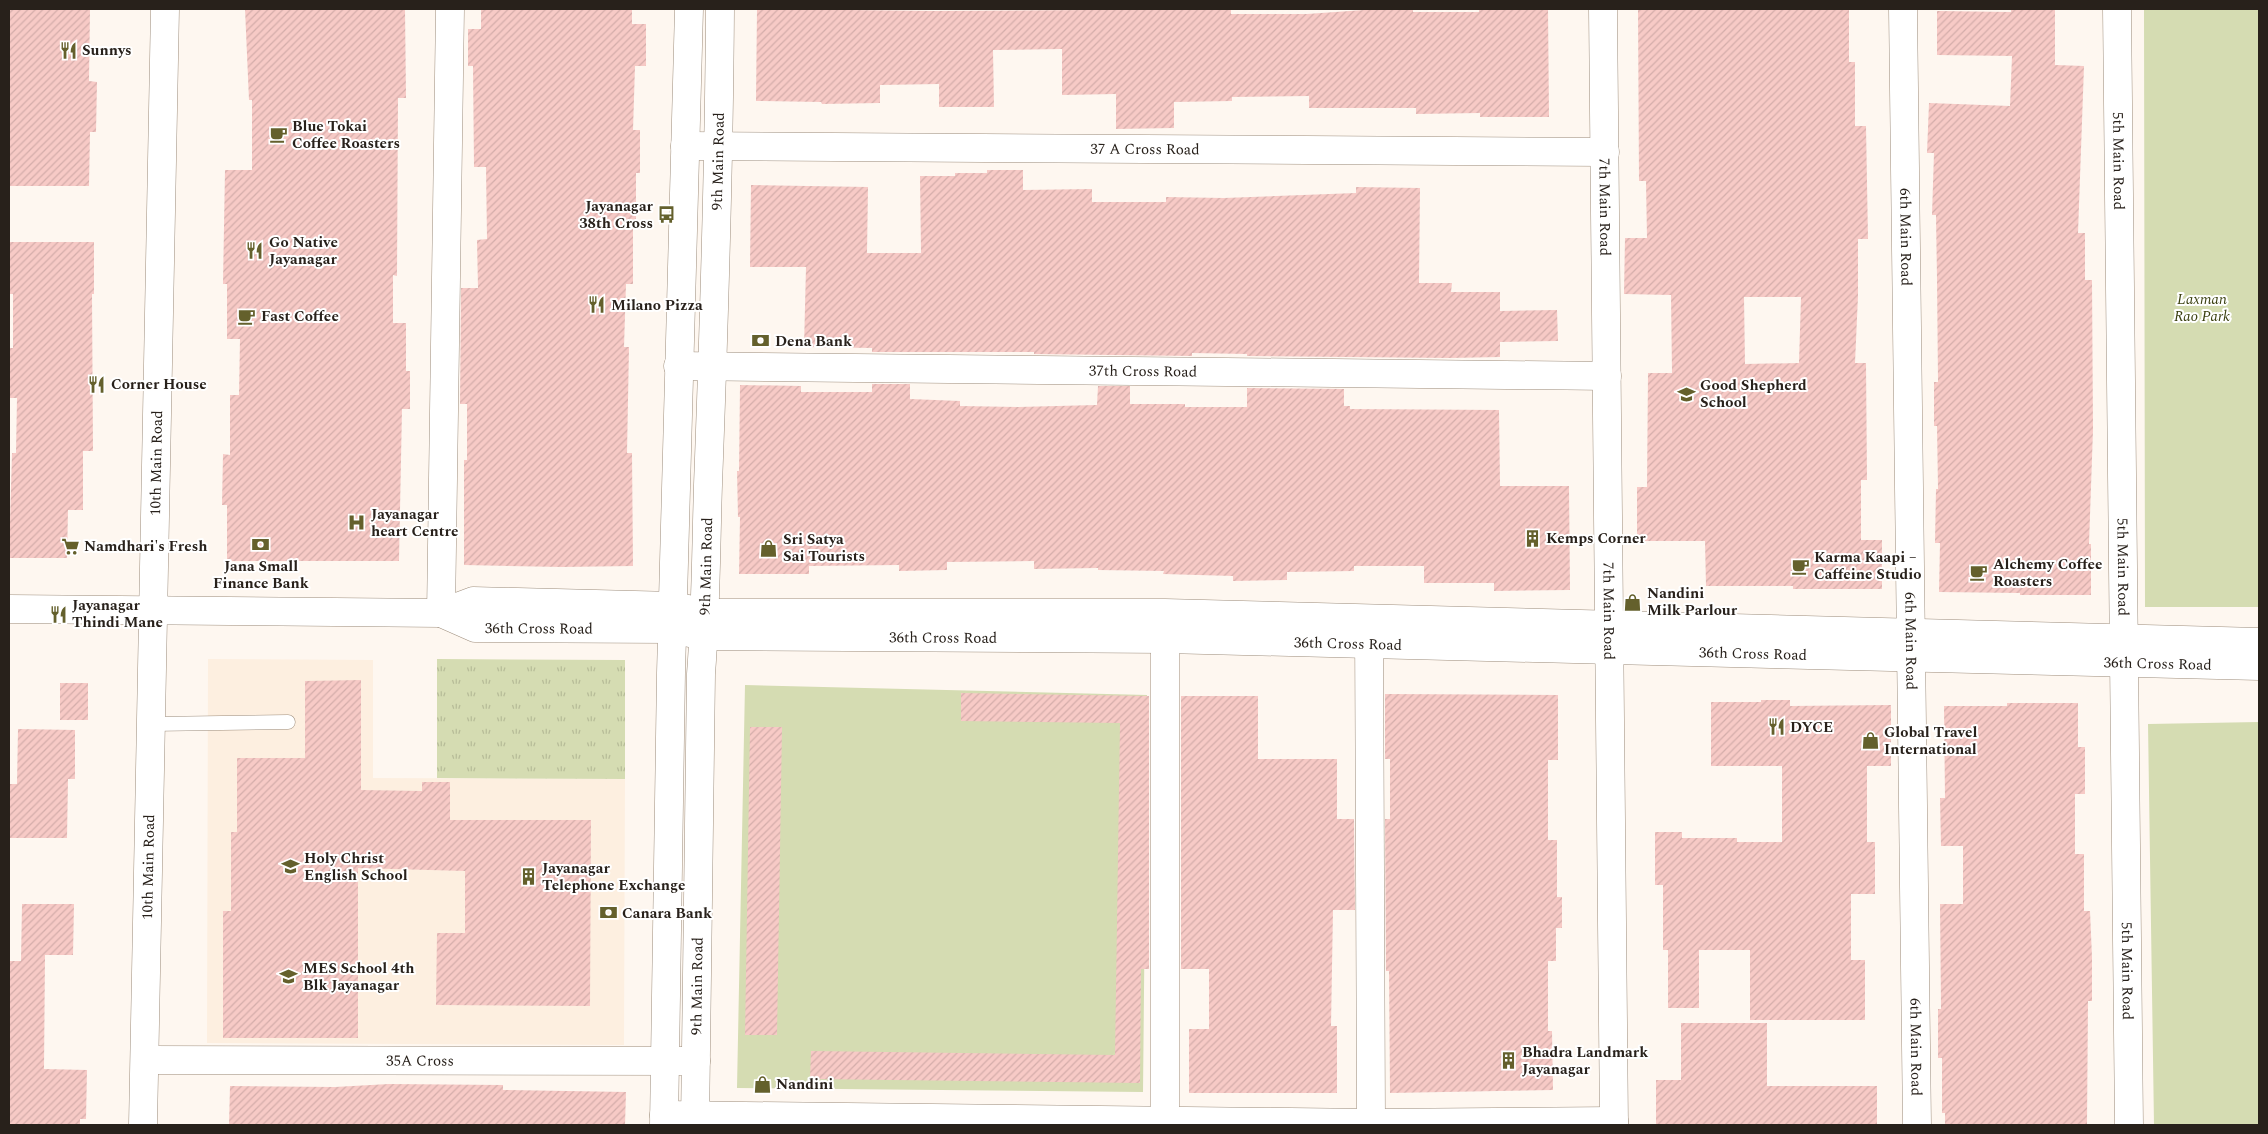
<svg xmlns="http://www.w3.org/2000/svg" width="2268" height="1134" viewBox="0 0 2268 1134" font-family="Spectral,serif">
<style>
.built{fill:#fdefe0}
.grass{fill:url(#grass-tufts)}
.park{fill:#d5dcb2}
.building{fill:url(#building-hatch);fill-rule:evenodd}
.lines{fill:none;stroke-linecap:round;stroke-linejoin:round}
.lane-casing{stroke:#9e8e7d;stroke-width:15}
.street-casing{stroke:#9e8e7d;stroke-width:29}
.secondary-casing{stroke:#9e8e7d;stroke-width:29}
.lane{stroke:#fff;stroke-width:14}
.street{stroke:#fff;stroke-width:28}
.secondary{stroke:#fff;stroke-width:28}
.labels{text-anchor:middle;stroke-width:4;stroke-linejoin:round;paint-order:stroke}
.poi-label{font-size:15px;font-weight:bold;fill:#28211b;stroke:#fff;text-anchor:start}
.street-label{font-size:15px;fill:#28211b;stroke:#fff}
.park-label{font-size:15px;font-style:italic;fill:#3b4010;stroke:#fff}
</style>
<defs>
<pattern id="grass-tufts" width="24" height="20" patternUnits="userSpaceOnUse" patternTransform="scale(1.25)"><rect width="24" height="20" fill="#d5dcb2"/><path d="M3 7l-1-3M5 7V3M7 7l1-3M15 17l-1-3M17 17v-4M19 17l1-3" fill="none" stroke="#b7bc98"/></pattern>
<pattern id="building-hatch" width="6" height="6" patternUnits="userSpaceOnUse" patternTransform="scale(1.25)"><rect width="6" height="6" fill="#f7cac6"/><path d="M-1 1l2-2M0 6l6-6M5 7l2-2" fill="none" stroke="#d4adaa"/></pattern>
</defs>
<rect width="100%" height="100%" fill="#fef7f0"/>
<path class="built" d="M 208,659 L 373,660 L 373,778 L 625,779 L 624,1045 L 207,1043 Z"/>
<path class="grass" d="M 437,659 L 625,660 L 625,779 L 437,778 Z"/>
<path class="park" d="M 2144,9 L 2259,9 L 2259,607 L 2145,607 Z
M 745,685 L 1147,695 L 1143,1092 L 737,1088 Z
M 2259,722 L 2259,1125 L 2154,1125 L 2148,724 Z"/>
<path class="building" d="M 10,9 L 90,9 L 89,81 L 97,82 L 96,132 L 90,132 L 89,186 L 9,186 Z
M 245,9 L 405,9 L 406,98 L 398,98 L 397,276 L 393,275 L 393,323 L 406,323 L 406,371 L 410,371 L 410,409 L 402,409 L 399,561 L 227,561 L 227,505 L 222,505 L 223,454 L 230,455 L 230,395 L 239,395 L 240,339 L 227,339 L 227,284 L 223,284 L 225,170 L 252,170 L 252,100 L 249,100 Z
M 481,9 L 632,9 L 632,24 L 646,24 L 646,66 L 635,66 L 633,130 L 640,130 L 640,173 L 636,173 L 636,222 L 633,222 L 633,284 L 626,284 L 624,347 L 629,347 L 627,453 L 632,453 L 633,566 L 562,567 L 464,565 L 464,460 L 467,460 L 467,404 L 460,404 L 461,288 L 478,288 L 477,240 L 487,239 L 486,167 L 474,167 L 473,66 L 468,66 L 468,29 L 481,29 Z
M 757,9 L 934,11 L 1231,9 L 1231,14 L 1307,14 L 1364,10 L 1413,10 L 1413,12 L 1479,12 L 1479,9 L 1548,9 L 1549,117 L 1480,117 L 1480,113 L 1416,114 L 1416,108 L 1309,108 L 1309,96 L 1232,97 L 1232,101 L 1174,102 L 1174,128 L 1116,129 L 1116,94 L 1062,95 L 1062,49 L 993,50 L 994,107 L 939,107 L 939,84 L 880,85 L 880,103 L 822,104 L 821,102 L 756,101 Z
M 1638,9 L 1849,9 L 1849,62 L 1855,62 L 1855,126 L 1866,126 L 1868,239 L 1858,239 L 1858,296 L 1855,363 L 1866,363 L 1867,480 L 1861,480 L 1861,540 L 1882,540 L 1882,589 L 1793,589 L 1793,586 L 1706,586 L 1705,541 L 1637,541 L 1637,487 L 1647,487 L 1648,373 L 1672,373 L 1671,295 L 1624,294 L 1625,238 L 1647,238 L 1646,181 L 1639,181 ZM 1744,297 L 1801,297 L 1799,363 L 1745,364 Z
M 2011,9 L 2055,9 L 2055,65 L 2084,66 L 2078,233 L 2085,233 L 2085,280 L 2092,280 L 2093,430 L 2089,544 L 2091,544 L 2091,595 L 2020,595 L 2020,593 L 1939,592 L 1940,543 L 1935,543 L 1936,489 L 1938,489 L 1937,426 L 1934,426 L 1934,382 L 1938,382 L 1937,278 L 1936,215 L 1932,215 L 1934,153 L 1927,153 L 1929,103 L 2010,106 L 2012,56 L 1937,55 L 1937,11 L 2011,12 Z
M 987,170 L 1023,170 L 1023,190 L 1092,189 L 1092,202 L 1166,202 L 1166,197 L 1224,198 L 1356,193 L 1356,187 L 1420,188 L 1419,283 L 1452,283 L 1451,292 L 1500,292 L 1500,311 L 1557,310 L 1558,341 L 1500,342 L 1500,357 L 1450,358 L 1247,356 L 1247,354 L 1192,353 L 1192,356 L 1034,354 L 1034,352 L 872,352 L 872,348 L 804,347 L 806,267 L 750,267 L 751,185 L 868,187 L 867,253 L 921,253 L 920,176 L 955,176 L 955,173 L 987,173 Z
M 9,242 L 94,242 L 94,294 L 92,294 L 93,451 L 83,451 L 83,510 L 68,510 L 67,558 L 9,558 L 12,453 L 16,453 L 17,398 L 10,398 L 10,348 L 13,348 L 13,294 L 9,294 Z
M 872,384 L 910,384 L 910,399 L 960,401 L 960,406 L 1018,407 L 1097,405 L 1098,386 L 1130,386 L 1130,404 L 1185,404 L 1185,407 L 1247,407 L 1247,388 L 1344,389 L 1344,406 L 1350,406 L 1350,409 L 1499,410 L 1500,486 L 1569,486 L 1570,590 L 1494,591 L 1494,583 L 1424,583 L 1424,566 L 1354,566 L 1354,571 L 1287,572 L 1287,580 L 1233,581 L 1233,576 L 1163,574 L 1164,571 L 1098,570 L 1098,568 L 1034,569 L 1034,561 L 947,562 L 947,570 L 899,571 L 899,565 L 809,566 L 809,574 L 739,574 L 740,517 L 738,517 L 737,471 L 739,471 L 740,385 L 801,386 L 801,392 L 872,392 Z
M 361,680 L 361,790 L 422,791 L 422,782 L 450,782 L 450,820 L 591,820 L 590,1006 L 436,1005 L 437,933 L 465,933 L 465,871 L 358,868 L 358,1038 L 223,1038 L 223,911 L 231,911 L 231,832 L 237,832 L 237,758 L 305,758 L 305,681 Z
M 60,683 L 88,683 L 88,720 L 60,720 Z
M 961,693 L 1149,696 L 1149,969 L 1141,969 L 1140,1083 L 810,1079 L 811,1051 L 1115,1055 L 1120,723 L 961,721 Z
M 1385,694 L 1558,695 L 1558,760 L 1548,760 L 1548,840 L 1557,840 L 1557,897 L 1562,897 L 1562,928 L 1556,928 L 1556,961 L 1548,961 L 1548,1031 L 1552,1031 L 1553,1090 L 1390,1093 L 1389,971 L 1386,971 L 1385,819 L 1390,819 L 1390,759 L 1385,759 Z
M 1181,696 L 1258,696 L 1258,759 L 1337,759 L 1337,819 L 1354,819 L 1355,910 L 1333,910 L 1331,1026 L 1337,1026 L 1337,1093 L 1189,1093 L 1189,1029 L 1209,1029 L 1209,969 L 1181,969 Z
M 1761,700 L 1790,700 L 1790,706 L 1891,705 L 1891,766 L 1867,766 L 1867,842 L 1875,842 L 1875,894 L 1851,894 L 1851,960 L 1865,960 L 1865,1020 L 1750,1020 L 1750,950 L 1699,950 L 1699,1008 L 1668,1008 L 1668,950 L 1663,950 L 1663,885 L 1655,885 L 1655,832 L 1682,832 L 1682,838 L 1737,838 L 1737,842 L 1782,842 L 1782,766 L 1711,766 L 1711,702 L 1761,702 Z
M 2007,703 L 2078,703 L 2078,747 L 2085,747 L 2085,794 L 2075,794 L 2075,854 L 2084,854 L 2084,911 L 2090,911 L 2092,957 L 2092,1001 L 2088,1001 L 2087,1125 L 1945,1125 L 1945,1113 L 1942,1113 L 1942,1058 L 1938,1058 L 1938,1009 L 1941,1009 L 1940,904 L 1963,904 L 1963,846 L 1941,846 L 1940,798 L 1945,798 L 1944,706 L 2007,706 Z
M 750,727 L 782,727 L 777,1035 L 745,1035 Z
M 18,729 L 75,730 L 75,779 L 68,779 L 67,838 L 9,838 L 9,784 L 17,784 Z
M 22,904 L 74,904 L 73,955 L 45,955 L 44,1069 L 87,1070 L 86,1119 L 80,1119 L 80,1125 L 9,1125 L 10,961 L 21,961 Z
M 1681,1023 L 1767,1023 L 1767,1086 L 1877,1086 L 1877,1125 L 1656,1125 L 1656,1080 L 1681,1080 Z
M 389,1084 L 503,1085 L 503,1090 L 626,1092 L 625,1125 L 229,1125 L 230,1086 L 335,1087 Z"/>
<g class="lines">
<defs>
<path id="lane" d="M 152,724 L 288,722"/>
<g id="street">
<path id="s1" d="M 1603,9 L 1614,1125"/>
<path id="s2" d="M 1903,9 L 1917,1125"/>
<path id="s3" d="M 685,146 L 1605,152"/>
<path id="s4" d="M 678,366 L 1607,376"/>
<path d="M 441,613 L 450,9"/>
<path d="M 1165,617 L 1165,1125"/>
<path d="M 1369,620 L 1371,1123"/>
<path id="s5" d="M 145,1060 L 696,1061"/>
<path d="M 664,1115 L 1371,1123 L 1614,1121"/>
</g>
<g id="secondary">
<path id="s6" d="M 2117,9 L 2129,1125"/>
<path d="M 9,609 L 441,613 L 473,601 L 674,606 L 705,613 L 1165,613 L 2259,642"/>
<path id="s7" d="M 441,613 L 475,628 L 672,629 L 704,636 L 1165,639 L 2259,666"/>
<path id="s8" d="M 143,1125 L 165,9"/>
<path d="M 664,1125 L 671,673 L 689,9"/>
<path id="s9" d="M 695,1125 L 701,674 C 706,611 706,548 708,485 C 714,326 719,168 720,9"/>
</g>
</defs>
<use href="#lane" class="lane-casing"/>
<use href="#street" class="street-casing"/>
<use href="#secondary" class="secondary-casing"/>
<use href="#lane" class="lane"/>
<use href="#street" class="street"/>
<use href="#secondary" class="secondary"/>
</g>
<defs>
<symbol id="restaurant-bare" viewBox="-9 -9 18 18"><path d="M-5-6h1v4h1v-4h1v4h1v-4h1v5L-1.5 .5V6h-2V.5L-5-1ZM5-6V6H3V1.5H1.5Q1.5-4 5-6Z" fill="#64602c" stroke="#fff" stroke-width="2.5" paint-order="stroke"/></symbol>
<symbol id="cafe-bare" viewBox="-9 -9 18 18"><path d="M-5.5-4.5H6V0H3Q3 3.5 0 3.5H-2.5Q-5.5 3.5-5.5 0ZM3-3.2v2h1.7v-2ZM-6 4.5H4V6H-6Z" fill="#64602c" stroke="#fff" stroke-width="2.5" paint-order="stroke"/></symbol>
<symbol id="bus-bare" viewBox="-9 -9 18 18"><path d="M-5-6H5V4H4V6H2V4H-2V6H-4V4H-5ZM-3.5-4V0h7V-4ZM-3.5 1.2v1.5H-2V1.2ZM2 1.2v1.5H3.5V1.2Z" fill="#64602c" stroke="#fff" stroke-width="2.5" paint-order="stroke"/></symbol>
<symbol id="bank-bare" viewBox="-9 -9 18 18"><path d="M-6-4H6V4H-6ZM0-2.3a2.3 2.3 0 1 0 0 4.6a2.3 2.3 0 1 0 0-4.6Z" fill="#64602c" stroke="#fff" stroke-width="2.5" paint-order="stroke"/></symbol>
<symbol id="school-bare" viewBox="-9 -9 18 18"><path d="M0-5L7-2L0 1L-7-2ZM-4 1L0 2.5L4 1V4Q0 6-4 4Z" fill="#64602c" stroke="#fff" stroke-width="2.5" paint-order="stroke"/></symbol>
<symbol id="hospital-bare" viewBox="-9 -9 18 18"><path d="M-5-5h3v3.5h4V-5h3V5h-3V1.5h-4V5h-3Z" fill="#64602c" stroke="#fff" stroke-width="2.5" paint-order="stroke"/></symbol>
<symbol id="building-bare" viewBox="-9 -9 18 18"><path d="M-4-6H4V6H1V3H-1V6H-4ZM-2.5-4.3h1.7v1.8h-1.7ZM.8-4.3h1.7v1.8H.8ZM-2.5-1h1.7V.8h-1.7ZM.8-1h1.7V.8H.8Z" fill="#64602c" stroke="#fff" stroke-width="2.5" paint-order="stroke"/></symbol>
<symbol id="supermarket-bare" viewBox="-9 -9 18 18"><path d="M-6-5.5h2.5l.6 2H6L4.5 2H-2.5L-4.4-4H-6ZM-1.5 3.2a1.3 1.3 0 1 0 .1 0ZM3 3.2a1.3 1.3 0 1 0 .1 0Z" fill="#64602c" stroke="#fff" stroke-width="2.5" paint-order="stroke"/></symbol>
<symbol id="shop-bare" viewBox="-9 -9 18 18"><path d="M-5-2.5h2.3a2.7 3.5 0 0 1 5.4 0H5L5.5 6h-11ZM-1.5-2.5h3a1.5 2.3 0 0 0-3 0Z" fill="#64602c" stroke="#fff" stroke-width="2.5" paint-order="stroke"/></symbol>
</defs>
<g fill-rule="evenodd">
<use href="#restaurant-bare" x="56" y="38" width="25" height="25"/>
<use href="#cafe-bare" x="266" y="122" width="25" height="25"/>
<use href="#bus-bare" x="654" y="202" width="25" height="25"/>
<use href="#restaurant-bare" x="242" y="238" width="25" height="25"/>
<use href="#restaurant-bare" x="584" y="292" width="25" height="25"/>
<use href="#cafe-bare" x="234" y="304" width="25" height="25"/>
<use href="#bank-bare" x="748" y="328" width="25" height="25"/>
<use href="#restaurant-bare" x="84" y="372" width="25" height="25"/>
<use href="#school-bare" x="1674" y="382" width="25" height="25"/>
<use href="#hospital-bare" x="344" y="510" width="25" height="25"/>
<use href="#building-bare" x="1520" y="526" width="25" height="25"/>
<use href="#bank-bare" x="248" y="532" width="25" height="25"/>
<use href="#supermarket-bare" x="58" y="534" width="25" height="25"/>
<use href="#shop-bare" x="756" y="536" width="25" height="25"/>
<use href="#cafe-bare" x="1788" y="554" width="25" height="25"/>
<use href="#cafe-bare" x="1966" y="560" width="25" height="25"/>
<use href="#shop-bare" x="1620" y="590" width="25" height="25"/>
<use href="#restaurant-bare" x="46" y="602" width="25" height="25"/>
<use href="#restaurant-bare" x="1764" y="714" width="25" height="25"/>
<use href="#shop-bare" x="1858" y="728" width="25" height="25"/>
<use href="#school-bare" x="278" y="854" width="25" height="25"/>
<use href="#building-bare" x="516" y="864" width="25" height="25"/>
<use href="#bank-bare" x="596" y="900" width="25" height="25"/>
<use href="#school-bare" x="276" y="964" width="25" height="25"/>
<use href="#building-bare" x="1496" y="1048" width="25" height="25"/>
<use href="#shop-bare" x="750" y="1072" width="25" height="25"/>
</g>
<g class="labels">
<g class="poi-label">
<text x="82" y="55">Sunnys</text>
<text x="292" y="131">Blue Tokai<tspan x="292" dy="17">Coffee Roasters</tspan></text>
<text x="653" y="211" text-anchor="end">Jayanagar<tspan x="653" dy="17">38th Cross</tspan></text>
<text x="269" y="247">Go Native<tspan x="269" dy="17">Jayanagar</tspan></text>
<text x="611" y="310">Milano Pizza</text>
<text x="261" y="321">Fast Coffee</text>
<text x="775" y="346">Dena Bank</text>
<text x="111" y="389">Corner House</text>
<text x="1700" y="390">Good Shepherd<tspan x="1700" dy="17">School</tspan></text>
<text x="371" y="519">Jayanagar<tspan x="371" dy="17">heart Centre</tspan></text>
<text x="1546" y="543">Kemps Corner</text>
<text x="783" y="544">Sri Satya<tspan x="783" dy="17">Sai Tourists</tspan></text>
<text x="84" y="551">Namdhari's Fresh</text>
<text x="1814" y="562">Karma Kaapi –<tspan x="1814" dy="17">Caffeine Studio</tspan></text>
<text x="1993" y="569">Alchemy Coffee<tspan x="1993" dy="17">Roasters</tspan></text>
<text x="261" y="571" text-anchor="middle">Jana Small<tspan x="261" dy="17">Finance Bank</tspan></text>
<text x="1647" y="598">Nandini<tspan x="1647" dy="17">Milk Parlour</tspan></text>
<text x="72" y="610">Jayanagar<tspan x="72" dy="17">Thindi Mane</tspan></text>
<text x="1790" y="732">DYCE</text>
<text x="1884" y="737">Global Travel<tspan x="1884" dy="17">International</tspan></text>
<text x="304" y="863">Holy Christ<tspan x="304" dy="17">English School</tspan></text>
<text x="542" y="873">Jayanagar<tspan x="542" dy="17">Telephone Exchange</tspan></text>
<text x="622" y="918">Canara Bank</text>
<text x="303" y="973">MES School 4th<tspan x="303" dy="17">Blk Jayanagar</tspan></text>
<text x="1522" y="1057">Bhadra Landmark<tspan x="1522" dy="17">Jayanagar</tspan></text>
<text x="776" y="1089">Nandini</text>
</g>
<g class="street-label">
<text dy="5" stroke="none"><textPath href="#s3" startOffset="460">37 A Cross Road</textPath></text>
<text dy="5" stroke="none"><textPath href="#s9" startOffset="964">9th Main Road</textPath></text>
<text dy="5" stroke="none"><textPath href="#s6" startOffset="152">5th Main Road</textPath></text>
<text dy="5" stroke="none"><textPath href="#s1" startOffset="198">7th Main Road</textPath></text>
<text dy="5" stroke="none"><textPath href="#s2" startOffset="228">6th Main Road</textPath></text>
<text dy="5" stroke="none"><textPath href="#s4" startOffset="465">37th Cross Road</textPath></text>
<text dy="5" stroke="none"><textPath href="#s8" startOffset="662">10th Main Road</textPath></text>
<text dy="5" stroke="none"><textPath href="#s9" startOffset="559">9th Main Road</textPath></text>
<text dy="5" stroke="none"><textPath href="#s6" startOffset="558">5th Main Road</textPath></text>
<text dy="5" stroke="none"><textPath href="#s1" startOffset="602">7th Main Road</textPath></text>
<text dy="5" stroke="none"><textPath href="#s7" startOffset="101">36th Cross Road</textPath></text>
<text dy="5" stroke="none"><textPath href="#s7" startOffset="506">36th Cross Road</textPath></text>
<text dy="5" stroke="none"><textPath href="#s2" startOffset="632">6th Main Road</textPath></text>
<text dy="5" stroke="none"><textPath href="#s7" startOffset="911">36th Cross Road</textPath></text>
<text dy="5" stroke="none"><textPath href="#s7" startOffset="1316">36th Cross Road</textPath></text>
<text dy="5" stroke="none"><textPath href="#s7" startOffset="1721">36th Cross Road</textPath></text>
<text dy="5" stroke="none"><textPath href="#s8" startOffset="258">10th Main Road</textPath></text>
<text dy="5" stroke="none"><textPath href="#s6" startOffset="962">5th Main Road</textPath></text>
<text dy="5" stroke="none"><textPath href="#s9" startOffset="139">9th Main Road</textPath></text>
<text dy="5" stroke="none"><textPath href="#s2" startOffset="1038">6th Main Road</textPath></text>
<text dy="5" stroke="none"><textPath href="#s5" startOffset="275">35A Cross</textPath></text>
</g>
<g class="park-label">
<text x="2202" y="304">Laxman<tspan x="2202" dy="17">Rao Park</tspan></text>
</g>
</g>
<rect width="2268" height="1134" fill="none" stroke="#28211b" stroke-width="20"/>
</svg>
